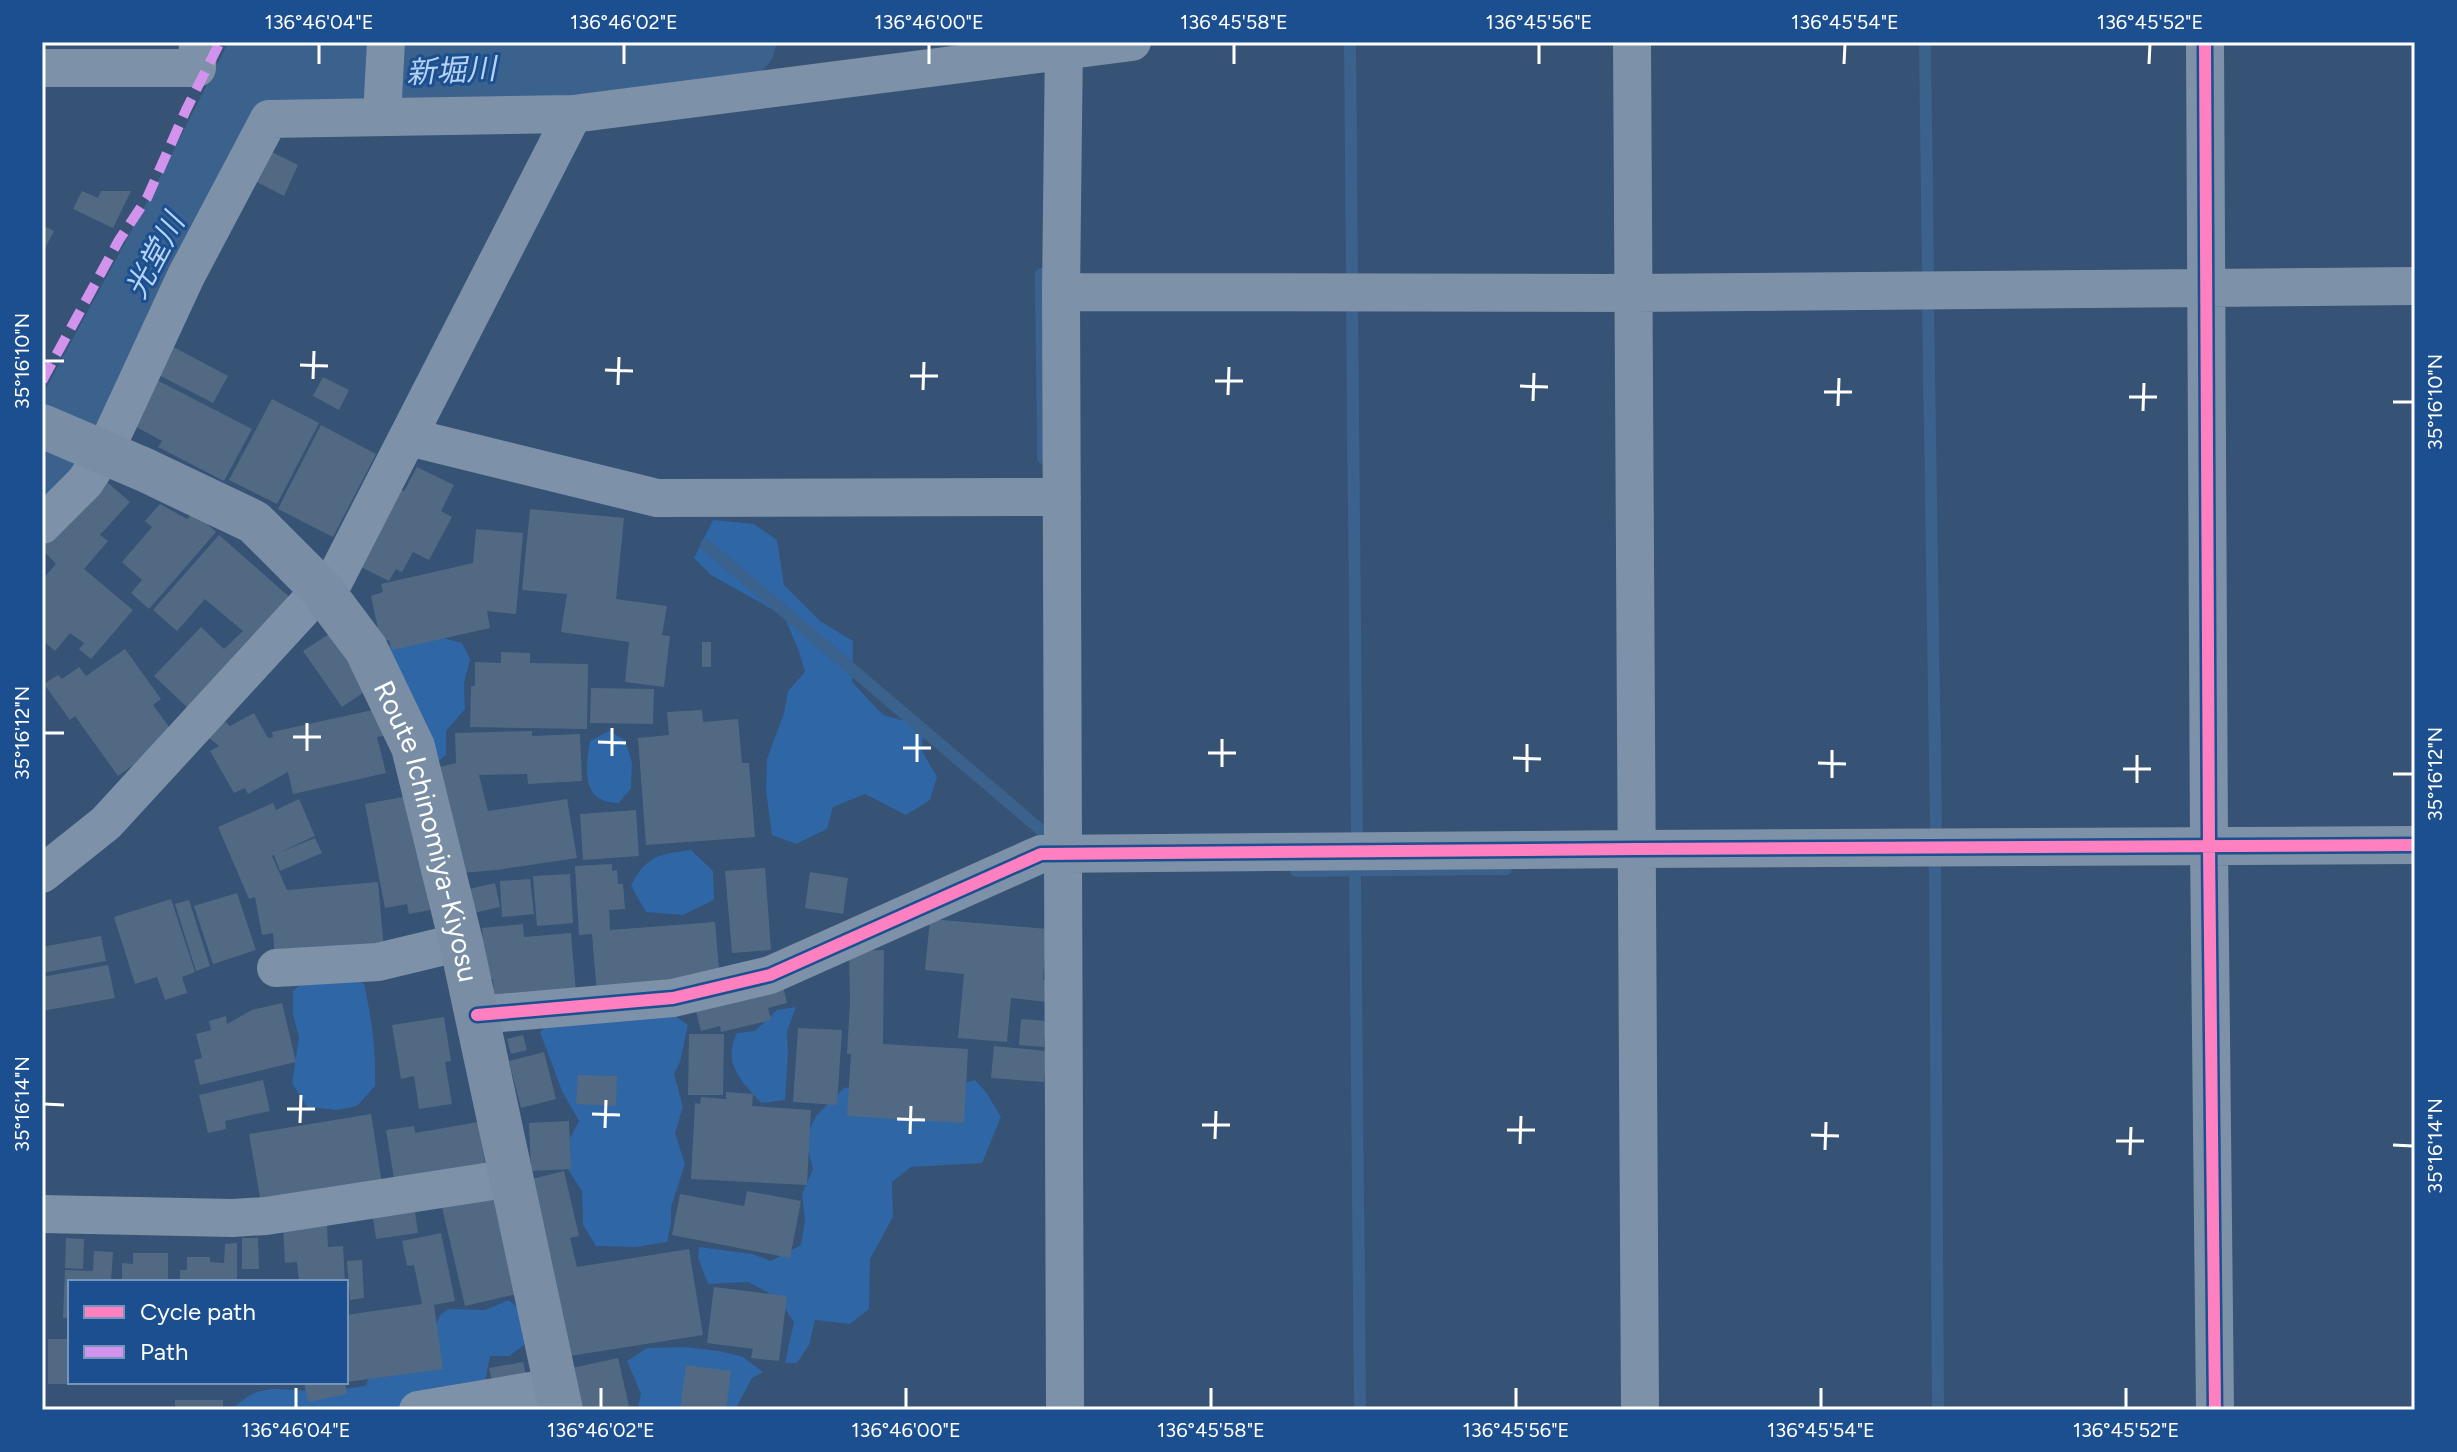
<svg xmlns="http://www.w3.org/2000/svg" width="2457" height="1452" viewBox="0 0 2457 1452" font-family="Figtree,'Noto Sans JP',sans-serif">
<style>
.green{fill:#2f66a5}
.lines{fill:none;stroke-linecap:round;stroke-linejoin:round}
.stream{stroke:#3b618d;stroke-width:12}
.river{stroke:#3b618d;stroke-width:72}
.building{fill:#526984}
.street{stroke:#7d92a8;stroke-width:38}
.secondary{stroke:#798da4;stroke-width:44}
.quiet{stroke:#d193ec;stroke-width:10;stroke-dasharray:20 10;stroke-linecap:butt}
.cycleway-casing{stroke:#1b4f8f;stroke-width:17}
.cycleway{stroke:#ff80c0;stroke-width:12}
.ticks{fill:none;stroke:#fff;stroke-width:3}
.labels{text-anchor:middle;stroke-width:6;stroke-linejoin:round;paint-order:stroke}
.street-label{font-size:28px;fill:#fff;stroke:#1b4f8f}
.water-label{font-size:30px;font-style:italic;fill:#b5d3f5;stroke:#1b4f8f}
.neatline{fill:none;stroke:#fff;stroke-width:3}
.ticks-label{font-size:20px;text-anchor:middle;fill:#fff}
</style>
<rect width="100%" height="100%" fill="#365274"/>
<path class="green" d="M 713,520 L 754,524 L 777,540 L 784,585 L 820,621 L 853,641 L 852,682 L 883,715 L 923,726 L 922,751 L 937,777 L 930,800 L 906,815 L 865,794 L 833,807 L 827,829 L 796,844 L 772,835 L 766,791 L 767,759 L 784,713 L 788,691 L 805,672 L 798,649 L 784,616 L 711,575 L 694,558 Z
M 432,635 L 462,643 L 470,659 L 464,683 L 465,709 L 446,731 L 446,755 L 427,770 L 383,648 L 408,637 Z
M 609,731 L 625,740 L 632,763 L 631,788 L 619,803 C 581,803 585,770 590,741 Z
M 691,850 L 713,871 L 714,900 L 683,915 L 646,912 L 631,886 C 645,856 660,854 691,850 Z
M 313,972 L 343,972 L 364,984 C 372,1019 376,1051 375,1086 L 357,1106 L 337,1110 L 307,1107 L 292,1083 L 299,1037 L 293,1015 L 293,991 Z
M 661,1006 L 688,1025 L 680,1062 L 674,1074 L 683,1107 L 675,1133 L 685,1164 L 671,1207 L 671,1224 L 667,1242 L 636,1247 L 596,1246 L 583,1225 L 582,1191 L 560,1157 L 579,1121 L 562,1091 L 540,1032 L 555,1017 L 596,1008 L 625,1022 Z
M 796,1007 L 787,1032 L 788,1053 L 785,1100 L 761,1103 C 741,1081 722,1063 737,1033 L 755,1031 L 777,1010 Z
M 975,1080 L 986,1092 L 1001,1117 L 982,1163 L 911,1167 L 892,1182 L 893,1217 L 870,1259 L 869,1309 L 850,1324 L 815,1320 L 809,1345 L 797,1363 L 785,1363 L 794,1322 L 778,1298 L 748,1282 L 708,1284 L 698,1258 L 699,1247 L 752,1254 L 771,1261 L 801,1245 L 805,1220 L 802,1194 L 813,1169 L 805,1139 L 816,1116 L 845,1087 L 853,1090 L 958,1085 Z
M 509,1300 L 528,1317 L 524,1345 L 509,1356 L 490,1356 L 484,1386 L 442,1410 L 231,1410 C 262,1380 276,1391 314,1391 C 331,1391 349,1388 366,1386 L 373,1365 L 430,1341 L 440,1315 L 448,1309 L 485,1310 Z
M 684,1347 L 719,1351 L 743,1357 L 763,1372 L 752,1378 L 735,1410 L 637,1410 L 641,1394 L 627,1361 L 647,1348 Z"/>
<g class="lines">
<path class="stream" d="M 1350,42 L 1352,279
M 1925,42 L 1928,275
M 1928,303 L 1936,826
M 1352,305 L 1357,837
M 1043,458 L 1041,274 L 1048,275
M 706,545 L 1048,836
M 1935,865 L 1938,1410
M 1296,871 L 1506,869
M 1355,871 L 1360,1410"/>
<path class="river" d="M 257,65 L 349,75 L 477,72 L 740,42
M 42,471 L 181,215 L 269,42"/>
</g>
<path class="building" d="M 270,151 L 298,165 L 284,196 L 255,181 Z
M 82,191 L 98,198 L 101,191 L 131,191 L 113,228 L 73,209 Z
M 42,225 L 54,231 L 42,254 Z
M 166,343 L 228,376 L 213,403 L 151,371 Z
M 323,377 L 349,390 L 339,410 L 313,396 Z
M 153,378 L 252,429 L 224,481 L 158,447 L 162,441 L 129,423 Z
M 272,399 L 319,423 L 277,504 L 229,480 Z
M 321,425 L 376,454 L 333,537 L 278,509 Z
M 417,467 L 454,485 L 441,511 L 452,517 L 429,560 L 413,552 L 402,572 L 396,569 L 389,581 L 361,567 L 401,490 L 404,491 Z
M 107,482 L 130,502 L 100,535 L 108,541 L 84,569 L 133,610 L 91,659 L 79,649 L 84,643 L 70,633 L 55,651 L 42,640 L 42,580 L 56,564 L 42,549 L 42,540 Z
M 160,504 L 187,519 L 194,512 L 216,532 L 149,609 L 131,593 L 142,580 L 122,562 L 152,527 L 145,521 Z
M 530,509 L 624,518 L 616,599 L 667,606 L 662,635 L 670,636 L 664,687 L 625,682 L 629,642 L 561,632 L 567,594 L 522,590 Z
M 476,529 L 523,533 L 516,614 L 487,611 L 490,628 L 392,650 L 389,640 L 381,642 L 371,596 L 383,592 L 381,584 L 473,563 Z
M 219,535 L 294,601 L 190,710 L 154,676 L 201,627 L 224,649 L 243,631 L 205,599 L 177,631 L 153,610 Z
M 329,634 L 367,690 L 342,707 L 303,651 Z
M 702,642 L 711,642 L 711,667 L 702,667 Z
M 125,649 L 161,699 L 153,705 L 175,735 L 118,776 L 75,716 L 70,720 L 44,684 L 58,675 L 62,679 L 79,667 L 86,676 Z
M 501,652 L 530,653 L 530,663 L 588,664 L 587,729 L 470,727 L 471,686 L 475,686 L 475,662 L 501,663 Z
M 591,688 L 654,689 L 653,724 L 590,723 Z
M 377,709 L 383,736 L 377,737 L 386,773 L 293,794 L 288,772 L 248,794 L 245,788 L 234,793 L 210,751 L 219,746 L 199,730 L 214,712 L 230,726 L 254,713 L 268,738 L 273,737 L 272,732 Z
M 702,710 L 703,722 L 738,719 L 742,763 L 749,763 L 755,837 L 646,845 L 638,738 L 669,735 L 667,712 Z
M 532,731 L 532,736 L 580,734 L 582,781 L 528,784 L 527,774 L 479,775 L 488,811 L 567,799 L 577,858 L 497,870 L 461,873 L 436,768 L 456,763 L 455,733 Z
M 408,796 L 430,910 L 409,914 L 407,904 L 385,908 L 365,804 Z
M 299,799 L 315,836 L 278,853 L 315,838 L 322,853 L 280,871 L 274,855 L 272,856 L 287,890 L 378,882 L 384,949 L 275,959 L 273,933 L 262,935 L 255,897 L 249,899 L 218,827 L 273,803 L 276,810 Z
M 636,810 L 639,856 L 583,860 L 580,814 Z
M 612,864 L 612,871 L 617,870 L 618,884 L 623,884 L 625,909 L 609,910 L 610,930 L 715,922 L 719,970 L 597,994 L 592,934 L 579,935 L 575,866 Z
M 765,868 L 771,950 L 732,953 L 725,871 Z
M 810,872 L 848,878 L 843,914 L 805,908 Z
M 570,874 L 573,923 L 537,926 L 533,876 Z
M 530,879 L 534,914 L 502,917 L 500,881 Z
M 495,883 L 500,907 L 474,913 L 469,889 Z
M 237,893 L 256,950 L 213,964 L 194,906 Z
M 171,899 L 195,972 L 182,977 L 187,993 L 165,1000 L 157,977 L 135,984 L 114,917 Z
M 189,900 L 210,966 L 196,971 L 175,904 Z
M 930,919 L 1047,929 L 1043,980 L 1050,980 L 1048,1002 L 1011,998 L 1007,1042 L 958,1038 L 964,974 L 925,970 Z
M 523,924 L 524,937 L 571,933 L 576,994 L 494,1000 L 493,979 L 486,979 L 482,928 Z
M 101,936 L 106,961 L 42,973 L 42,947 Z
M 884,950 L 883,1044 L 968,1049 L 964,1123 L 847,1116 L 851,1054 L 847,1054 L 850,1002 L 849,951 Z
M 108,965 L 115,998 L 42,1011 L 42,977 Z
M 782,982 L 787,1003 L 768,1008 L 771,1020 L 721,1032 L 720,1026 L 701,1031 L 694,1004 Z
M 282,1003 L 296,1062 L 200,1085 L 194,1060 L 202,1058 L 196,1034 L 211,1030 L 209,1021 L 226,1016 L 227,1024 L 252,1010 Z
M 444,1017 L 451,1061 L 445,1062 L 452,1104 L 419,1109 L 414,1076 L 401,1079 L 392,1025 Z
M 1021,1019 L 1046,1021 L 1044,1047 L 1019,1045 Z
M 798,1028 L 842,1030 L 837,1105 L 793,1102 Z
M 689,1034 L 724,1034 L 723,1095 L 688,1095 Z
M 523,1035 L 527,1050 L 511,1054 L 507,1039 Z
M 994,1046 L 1046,1051 L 1044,1082 L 991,1078 Z
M 544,1052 L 556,1099 L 521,1108 L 509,1061 Z
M 578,1075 L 617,1076 L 616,1106 L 576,1104 Z
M 263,1080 L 270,1111 L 225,1121 L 226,1129 L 208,1133 L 199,1095 Z
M 726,1092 L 753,1094 L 752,1106 L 811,1110 L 807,1185 L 691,1179 L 695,1103 L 700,1104 L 701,1097 L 726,1099 Z
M 371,1114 L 382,1183 L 261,1203 L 249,1134 Z
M 569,1121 L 571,1169 L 531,1171 L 529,1123 Z
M 478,1122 L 486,1170 L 395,1185 L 386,1130 L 414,1126 L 415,1133 Z
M 564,1171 L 579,1236 L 570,1238 L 577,1267 L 689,1249 L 703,1335 L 570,1356 L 528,1180 Z
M 747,1191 L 801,1201 L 790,1258 L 672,1235 L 680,1194 L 744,1206 Z
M 494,1195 L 517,1294 L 465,1306 L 442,1207 Z
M 415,1212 L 418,1233 L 376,1239 L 373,1218 Z
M 327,1224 L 328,1247 L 343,1246 L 345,1282 L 299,1282 L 297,1262 L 285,1263 L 283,1227 Z
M 441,1233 L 455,1301 L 434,1305 L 443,1369 L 346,1382 L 346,1315 L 422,1304 L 414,1265 L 407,1266 L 402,1241 Z
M 66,1238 L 84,1239 L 83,1269 L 65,1268 Z
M 242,1238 L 258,1238 L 259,1269 L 242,1269 Z
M 237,1243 L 237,1282 L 180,1282 L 180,1270 L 187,1270 L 187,1257 L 210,1257 L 210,1262 L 224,1263 L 225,1244 Z
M 94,1251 L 113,1252 L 111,1282 L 70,1282 L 70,1318 L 63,1318 L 65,1270 L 93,1271 Z
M 133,1253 L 168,1253 L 168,1282 L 122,1282 L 122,1263 L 133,1264 Z
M 362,1260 L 364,1298 L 350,1300 L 347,1261 Z
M 714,1287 L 787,1296 L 779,1361 L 751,1358 L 753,1349 L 707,1343 Z
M 48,1339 L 70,1339 L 70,1384 L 48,1384 Z
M 618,1358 L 629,1406 L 610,1410 L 583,1410 L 572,1368 Z
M 523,1362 L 528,1384 L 494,1390 L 489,1368 Z
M 686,1365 L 731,1371 L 726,1410 L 680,1410 Z
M 304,1382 L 345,1382 L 347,1394 L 308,1402 Z
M 175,1400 L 223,1400 L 223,1410 L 175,1410 Z"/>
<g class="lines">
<path class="street" d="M 1064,42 L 1061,292 L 1065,1410
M 1632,42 L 1640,1410
M 2205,42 L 2209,847 L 2215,1410
M 42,68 L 197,68 L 198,42
M 382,116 L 386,42
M 1061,292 L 1632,293 L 2415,286
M 409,437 L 657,498 L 1062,497
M 42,525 L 85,482 L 104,453 L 186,276 L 269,119 L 573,114 L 1132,42
M 42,874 L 106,823 L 321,589 L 334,581 L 573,114
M 276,968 L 378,962 L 461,942
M 477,1015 L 673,998 L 770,975 L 1041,854 L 1637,849 L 2415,845
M 42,1214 L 232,1218 L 266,1216 L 511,1178
M 418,1410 L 555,1387"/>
<path class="secondary" id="s1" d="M 42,426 L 145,470 L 254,522 L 321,589 L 366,649 L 413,747 L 461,942 L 561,1410"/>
<path class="quiet" d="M 42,381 L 119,240 L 147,198 L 186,110 L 220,42"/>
<defs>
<path id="cycleway" d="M 2205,42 L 2209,847 L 2215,1410
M 477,1015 L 673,998 L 770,975 L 1041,854 L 1637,849 L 2415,845"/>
</defs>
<use href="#cycleway" class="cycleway-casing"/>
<use href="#cycleway" class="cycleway"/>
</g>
<path class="ticks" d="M 319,64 L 319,44M 624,64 L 624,44M 929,64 L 929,44M 1234,64 L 1234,44M 1539,64 L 1539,44M 1844,64 L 1845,44M 2149,64 L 2150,44M 44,361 L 64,361M 300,365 L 328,366M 605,370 L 633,371M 910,376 L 938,376M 313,379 L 314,351M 1215,381 L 1243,381M 618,385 L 619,357M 1520,386 L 1548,387M 923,390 L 924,362M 1824,392 L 1852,392M 1228,395 L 1229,367M 2129,397 L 2157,397M 1533,401 L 1534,373M 2393,402 L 2413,402M 1838,406 L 1839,378M 2143,411 L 2144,383M 44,733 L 64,733M 293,737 L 321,737M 598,742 L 626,743M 903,748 L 931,748M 307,751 L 307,723M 1208,753 L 1236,753M 612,756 L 612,728M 1513,758 L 1541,759M 917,762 L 917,734M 1818,763 L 1846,764M 1222,767 L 1222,739M 2123,769 L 2151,769M 1527,772 L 1527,744M 2393,774 L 2413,774M 1832,778 L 1832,750M 2137,783 L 2137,755M 44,1104 L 64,1105M 287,1109 L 315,1109M 592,1114 L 620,1115M 897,1119 L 925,1120M 300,1123 L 301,1095M 1202,1125 L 1230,1125M 605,1128 L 606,1100M 1507,1130 L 1535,1130M 910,1134 L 911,1106M 1811,1135 L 1839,1136M 1215,1139 L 1216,1111M 2116,1141 L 2144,1141M 1520,1144 L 1521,1116M 2393,1145 L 2413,1146M 1825,1150 L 1826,1122M 2130,1155 L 2131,1127M 296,1408 L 296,1388M 601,1408 L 601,1388M 906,1408 L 906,1388M 1211,1408 L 1211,1388M 1516,1408 L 1516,1388M 1821,1408 L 1821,1388M 2126,1408 L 2126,1388"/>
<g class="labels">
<g class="street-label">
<text dy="10" stroke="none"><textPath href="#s1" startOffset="596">Route Ichinomiya-Kiyosu</textPath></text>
</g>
<g class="water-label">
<text transform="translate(451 71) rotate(-3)" y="10">新堀川</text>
<text transform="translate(155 256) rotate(-62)" y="10">光堂川</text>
</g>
</g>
<rect width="2457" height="1452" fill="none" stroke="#1b4f8f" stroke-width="88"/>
<rect x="68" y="1280" width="280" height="104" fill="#1b4f8f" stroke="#7695bc" stroke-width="2"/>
<rect x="84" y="1306" width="40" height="12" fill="#ff80c0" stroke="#7695bc" stroke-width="2"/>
<text x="140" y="1320" font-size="24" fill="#ffffff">Cycle path</text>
<rect x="84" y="1346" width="40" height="12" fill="#d193ec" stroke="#7695bc" stroke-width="2"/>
<text x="140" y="1360" font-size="24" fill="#ffffff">Path</text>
<rect x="44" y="44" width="2369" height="1364" class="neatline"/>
<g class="ticks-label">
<text x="319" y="29">136°46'04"E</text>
<text x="624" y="29">136°46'02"E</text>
<text x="929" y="29">136°46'00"E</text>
<text x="1234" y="29">136°45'58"E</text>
<text x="1539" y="29">136°45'56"E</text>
<text x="1845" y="29">136°45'54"E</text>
<text x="2150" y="29">136°45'52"E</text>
<text transform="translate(22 361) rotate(-90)" y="7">35°16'10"N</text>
<text transform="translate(2435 402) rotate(-90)" y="7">35°16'10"N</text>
<text transform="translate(22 733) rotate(-90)" y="7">35°16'12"N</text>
<text transform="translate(2435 774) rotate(-90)" y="7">35°16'12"N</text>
<text transform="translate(22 1104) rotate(-90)" y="7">35°16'14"N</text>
<text transform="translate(2435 1146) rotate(-90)" y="7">35°16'14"N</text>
<text x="296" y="1437">136°46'04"E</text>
<text x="601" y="1437">136°46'02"E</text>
<text x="906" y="1437">136°46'00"E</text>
<text x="1211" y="1437">136°45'58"E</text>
<text x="1516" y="1437">136°45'56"E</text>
<text x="1821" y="1437">136°45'54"E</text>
<text x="2126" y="1437">136°45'52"E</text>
</g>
</svg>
